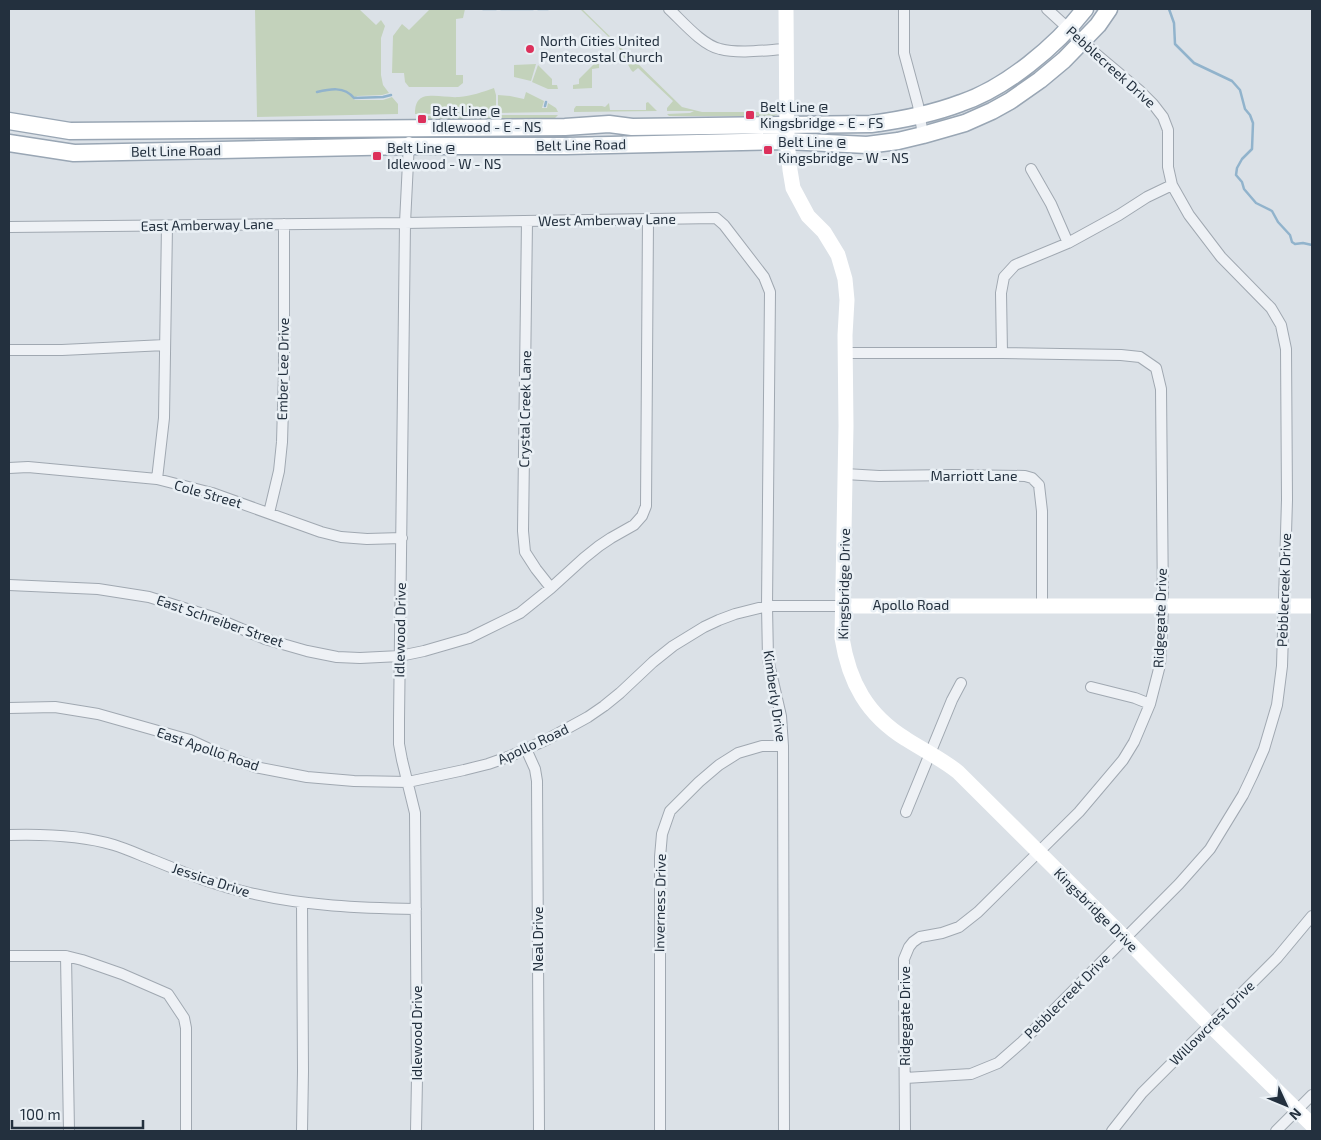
<svg xmlns="http://www.w3.org/2000/svg" width="1321" height="1140" viewBox="0 0 1321 1140" font-family="'Exo 2',sans-serif">
<style>
.green{fill:#c3d2bb}
.lines{fill:none;stroke-linecap:round;stroke-linejoin:round}
.stream{stroke:#91b3cc;stroke-width:2.5}
.street-casing{stroke:#a0a8b1;stroke-width:12}
.primary-casing{stroke:#99a6b4;stroke-width:19}
.street{stroke:#eef1f5;stroke-width:10}
.secondary{stroke:#fff;stroke-width:15}
.primary{stroke:#fff;stroke-width:16}
.poi-dot{fill:#dc305b;stroke:#eaf0f5;stroke-width:2}
.labels{text-anchor:middle;stroke-width:5;stroke-linejoin:round;paint-order:stroke}
.poi-label{font-size:14px;fill:#23303e;stroke:#eaf0f5;text-anchor:start}
.street-label{font-size:14px;fill:#23303e;stroke:#eaf0f5}
</style>
<rect width="100%" height="100%" fill="#dbe1e7"/>
<path class="green" d="M 255,9 L 359,9 L 376,25 L 381,20 L 385,26 L 381,38 L 381,75 L 383,85 L 389,93 L 382,95 L 357,96 L 354,100 L 383,100 L 392,97 L 398,104 L 398,114 L 257,117 Z
M 430,9 L 465,9 L 463,18 L 456,19 L 456,75 L 463,75 L 463,83 L 458,87 L 409,87 L 405,82 L 404,73 L 392,73 L 393,36 L 402,24 L 409,30 Z
M 580,9 L 582,9 L 682,107 L 702,112 L 778,112 L 779,113 L 774,116 L 669,116 L 667,114 L 690,113 L 694,111 L 667,111 L 667,108 L 673,101 L 638,68 L 633,72 L 631,70 L 618,46 Z
M 536,64 L 531,81 L 514,77 L 514,65 Z
M 594,64 L 599,64 L 599,68 L 592,69 L 592,88 L 573,89 L 573,85 L 579,84 L 579,79 Z
M 538,65 L 552,79 L 552,85 L 557,85 L 558,89 L 548,89 L 532,82 Z
M 494,88 L 496,95 L 496,113 L 415,114 C 415,107 416,100 423,97 C 434,94 448,98 459,97 C 471,96 483,92 494,88 Z
M 526,92 L 544,101 L 542,108 L 547,108 L 548,103 L 556,108 L 558,112 L 498,113 L 498,95 L 510,96 L 524,99 Z
M 648,102 L 657,111 L 574,112 L 574,109 L 576,106 L 602,106 L 605,107 L 609,103 L 610,110 L 646,110 L 646,103 Z
M 507,115 L 558,115 L 555,118 L 552,119 L 471,120 L 468,118 L 457,120 L 421,121 L 416,116 Z"/>
<g class="lines">
<path class="stream" d="M 483,9 L 496,9
M 501,9 L 533,9
M 538,9 L 548,9
M 1169,9 L 1174,23 L 1175,44 L 1194,63 L 1232,81 L 1240,90 L 1245,109 L 1250,115 L 1253,123 L 1252,149 L 1242,159 L 1237,168 L 1236,175 L 1242,182 L 1244,189 L 1256,203 L 1272,211 L 1278,222 L 1290,235 L 1292,242 L 1295,244 L 1303,243 L 1312,245
M 317,92 C 330,89 344,86 354,98 L 383,97 L 391,95
M 545,106 L 546,102"/>
<defs>
<path id="street" d="M 669,9 C 682,21 702,45 720,49 C 739,54 767,50 786,49
M 904,9 L 904,53 L 918,105 L 923,135
M 409,142 L 405,223 L 399,720 L 399,744 L 402,760 L 415,813 L 417,1079 L 416,1131
M 1031,169 L 1051,204 L 1068,243
M 527,221 L 523,531 L 525,552 L 536,569 L 551,588
M 9,227 L 405,223 L 716,218 L 724,225 L 764,277 L 770,292 L 767,606 L 768,659 L 781,716 L 783,746 L 784,1131
M 9,350 L 62,350 L 165,345
M 845,353 L 1002,353 L 1121,355 L 1140,357 L 1156,368 L 1161,389 L 1163,607 L 1160,665 L 1150,704 L 1134,742 L 1123,760 L 1079,812 L 978,912 L 959,927 L 942,933 L 920,937 L 913,942 L 909,947 L 904,959 L 904,981 L 905,1131
M 1002,353 L 1001,293 L 1004,277 L 1015,265 L 1068,243 L 1119,215 L 1147,197 L 1172,185
M 9,468 L 28,467 L 157,479 L 212,493 L 321,532 L 341,537 L 367,539 L 402,538
M 845,474 L 879,476 L 954,475 L 1025,476 L 1032,478 L 1039,485 L 1042,511 L 1042,605
M 157,479 L 164,418 L 167,226
M 269,513 L 279,471 L 282,442 L 284,372 L 284,224
M 9,585 L 98,589 L 149,597 L 216,618 L 265,639 L 307,651 L 337,657 L 360,658 L 400,656 L 424,651 L 469,638 L 520,613 L 551,588 L 584,558 L 599,546 L 611,538 L 634,525 L 642,516 L 646,506 L 648,220
M 1091,687 L 1135,698 L 1150,704
M 9,708 L 55,707 L 98,714 L 190,740 L 218,753 L 255,767 L 307,777 L 354,781 L 408,782 L 464,770 L 488,764 L 508,757 L 546,740 L 588,717 L 604,706 L 620,693 L 653,662 L 673,646 L 704,627 L 719,620 L 735,614 L 767,606 L 843,606
M 526,749 L 535,769 L 537,781 L 539,1131
M 906,812 L 952,700 L 961,683
M 9,835 C 44,834 81,835 114,845 C 127,849 140,855 153,860 C 185,873 217,886 250,893 C 305,906 360,908 416,909
M 9,956 L 66,956 L 82,960 L 122,974 L 168,994 L 184,1018 L 186,1028 L 186,1131
M 66,956 L 69,1131
M 905,1078 L 971,1074 L 998,1063 L 1022,1042 L 1179,884 L 1210,849 L 1243,795 L 1253,774 L 1264,749 L 1277,705 L 1282,666 L 1287,500 L 1286,349 L 1281,325 L 1271,308 L 1221,257 L 1189,215 L 1172,185 L 1168,167 L 1168,130 L 1163,117 L 1153,104 L 1139,90 L 1095,53 L 1047,9
M 302,1131 L 303,1071 L 302,903
M 660,1131 L 660,857 L 662,834 L 670,811 L 699,782 L 719,765 L 738,753 L 762,746 L 783,746
M 1112,1131 L 1142,1093 L 1277,958 L 1312,916
M 1276,1131 L 1312,1095"/>
<path id="primary" d="M 9,121 L 70,131 L 565,127 L 609,124 L 632,127 L 871,124 C 901,120 932,114 961,103 C 1006,88 1056,46 1085,9
M 9,143 L 74,153 L 409,146 L 566,146 L 787,141 L 867,145 L 898,141 L 923,135 L 965,123 L 992,111 L 1010,101 L 1040,80 L 1064,60 L 1098,25 L 1109,9"/>
</defs>
<use href="#street" class="street-casing"/>
<use href="#primary" class="primary-casing"/>
<use href="#street" class="street"/>
<path class="secondary" d="M 786,9 L 787,141 L 790,170 L 793,188 L 808,216 L 824,232 L 838,255 L 845,279 L 847,300 L 845,335 L 846,426 L 842,638 C 849,682 867,715 906,739 C 923,750 942,759 958,772 L 1125,938 L 1210,1025 L 1312,1125
M 843,606 L 1312,606"/>
<use href="#primary" class="primary"/>
</g>
<g class="poi-dot">
<circle cx="530" cy="49" r="5"/>
<rect x="745" y="110" width="10" height="10" rx="2.5"/>
<rect x="417" y="114" width="10" height="10" rx="2.5"/>
<rect x="763" y="145" width="10" height="10" rx="2.5"/>
<rect x="372" y="151" width="10" height="10" rx="2.5"/>
</g>
<g class="labels">
<g class="poi-label">
<text x="540" y="46">North Cities United<tspan x="540" dy="16">Pentecostal Church</tspan></text>
<text x="760" y="112">Belt Line @<tspan x="760" dy="16">Kingsbridge - E - FS</tspan></text>
<text x="432" y="116">Belt Line @<tspan x="432" dy="16">Idlewood - E - NS</tspan></text>
<text x="778" y="147">Belt Line @<tspan x="778" dy="16">Kingsbridge - W - NS</tspan></text>
<text x="387" y="153">Belt Line @<tspan x="387" dy="16">Idlewood - W - NS</tspan></text>
</g>
<g class="street-label">
<text transform="translate(1111 67) rotate(42)" y="5">Pebblecreek Drive</text>
<text transform="translate(581 145) rotate(-1)" y="5">Belt Line Road</text>
<text transform="translate(176 151) rotate(-1)" y="5">Belt Line Road</text>
<text transform="translate(607 220) rotate(-1)" y="5">West Amberway Lane</text>
<text transform="translate(207 225) rotate(-1)" y="5">East Amberway Lane</text>
<text transform="translate(283 369) rotate(-89)" y="5">Ember Lee Drive</text>
<text transform="translate(525 409) rotate(-89)" y="5">Crystal Creek Lane</text>
<text x="974" y="481">Marriott Lane</text>
<text transform="translate(208 494) rotate(16)" y="5">Cole Street</text>
<text transform="translate(844 584) rotate(-89)" y="5">Kingsbridge Drive</text>
<text transform="translate(1284 590) rotate(-88)" y="5">Pebblecreek Drive</text>
<text x="911" y="610">Apollo Road</text>
<text transform="translate(1160 618) rotate(-88)" y="5">Ridgegate Drive</text>
<text transform="translate(220 621) rotate(19)" y="5">East Schreiber Street</text>
<text transform="translate(400 630) rotate(-89)" y="5">Idlewood Drive</text>
<text transform="translate(775 696) rotate(82)" y="5">Kimberly Drive</text>
<text transform="translate(533 744) rotate(-25)" y="5">Apollo Road</text>
<text transform="translate(208 749) rotate(19)" y="5">East Apollo Road</text>
<text transform="translate(211 880) rotate(18)" y="5">Jessica Drive</text>
<text transform="translate(660 903) rotate(-89)" y="5">Inverness Drive</text>
<text transform="translate(1096 910) rotate(45)" y="5">Kingsbridge Drive</text>
<text transform="translate(538 939) rotate(-90)" y="5">Neal Drive</text>
<text transform="translate(1067 996) rotate(-45)" y="5">Pebblecreek Drive</text>
<text transform="translate(905 1016) rotate(-90)" y="5">Ridgegate Drive</text>
<text transform="translate(1212 1023) rotate(-45)" y="5">Willowcrest Drive</text>
<text transform="translate(417 1033) rotate(-90)" y="5">Idlewood Drive</text>
</g>
</g>
<rect width="1321" height="1140" fill="none" stroke="#23303e" stroke-width="20"/>
<g transform="translate(1286 1105) rotate(134)" stroke="#eaf0f5" stroke-width="4" paint-order="stroke">
<path d="M0-4L9 19L0 12L-9 19Z" fill="#23303e"/>
<text y="-8" font-size="14" font-weight="bold" text-anchor="middle" fill="#23303e">N</text>
</g>
<path d="M12 1120v8h131v-8" fill="none" stroke="#23303e" stroke-width="2.5"/>
<text x="20" y="1120" font-size="15" fill="#23303e" stroke="#eaf0f5" stroke-width="4" paint-order="stroke">100 m</text>
</svg>
